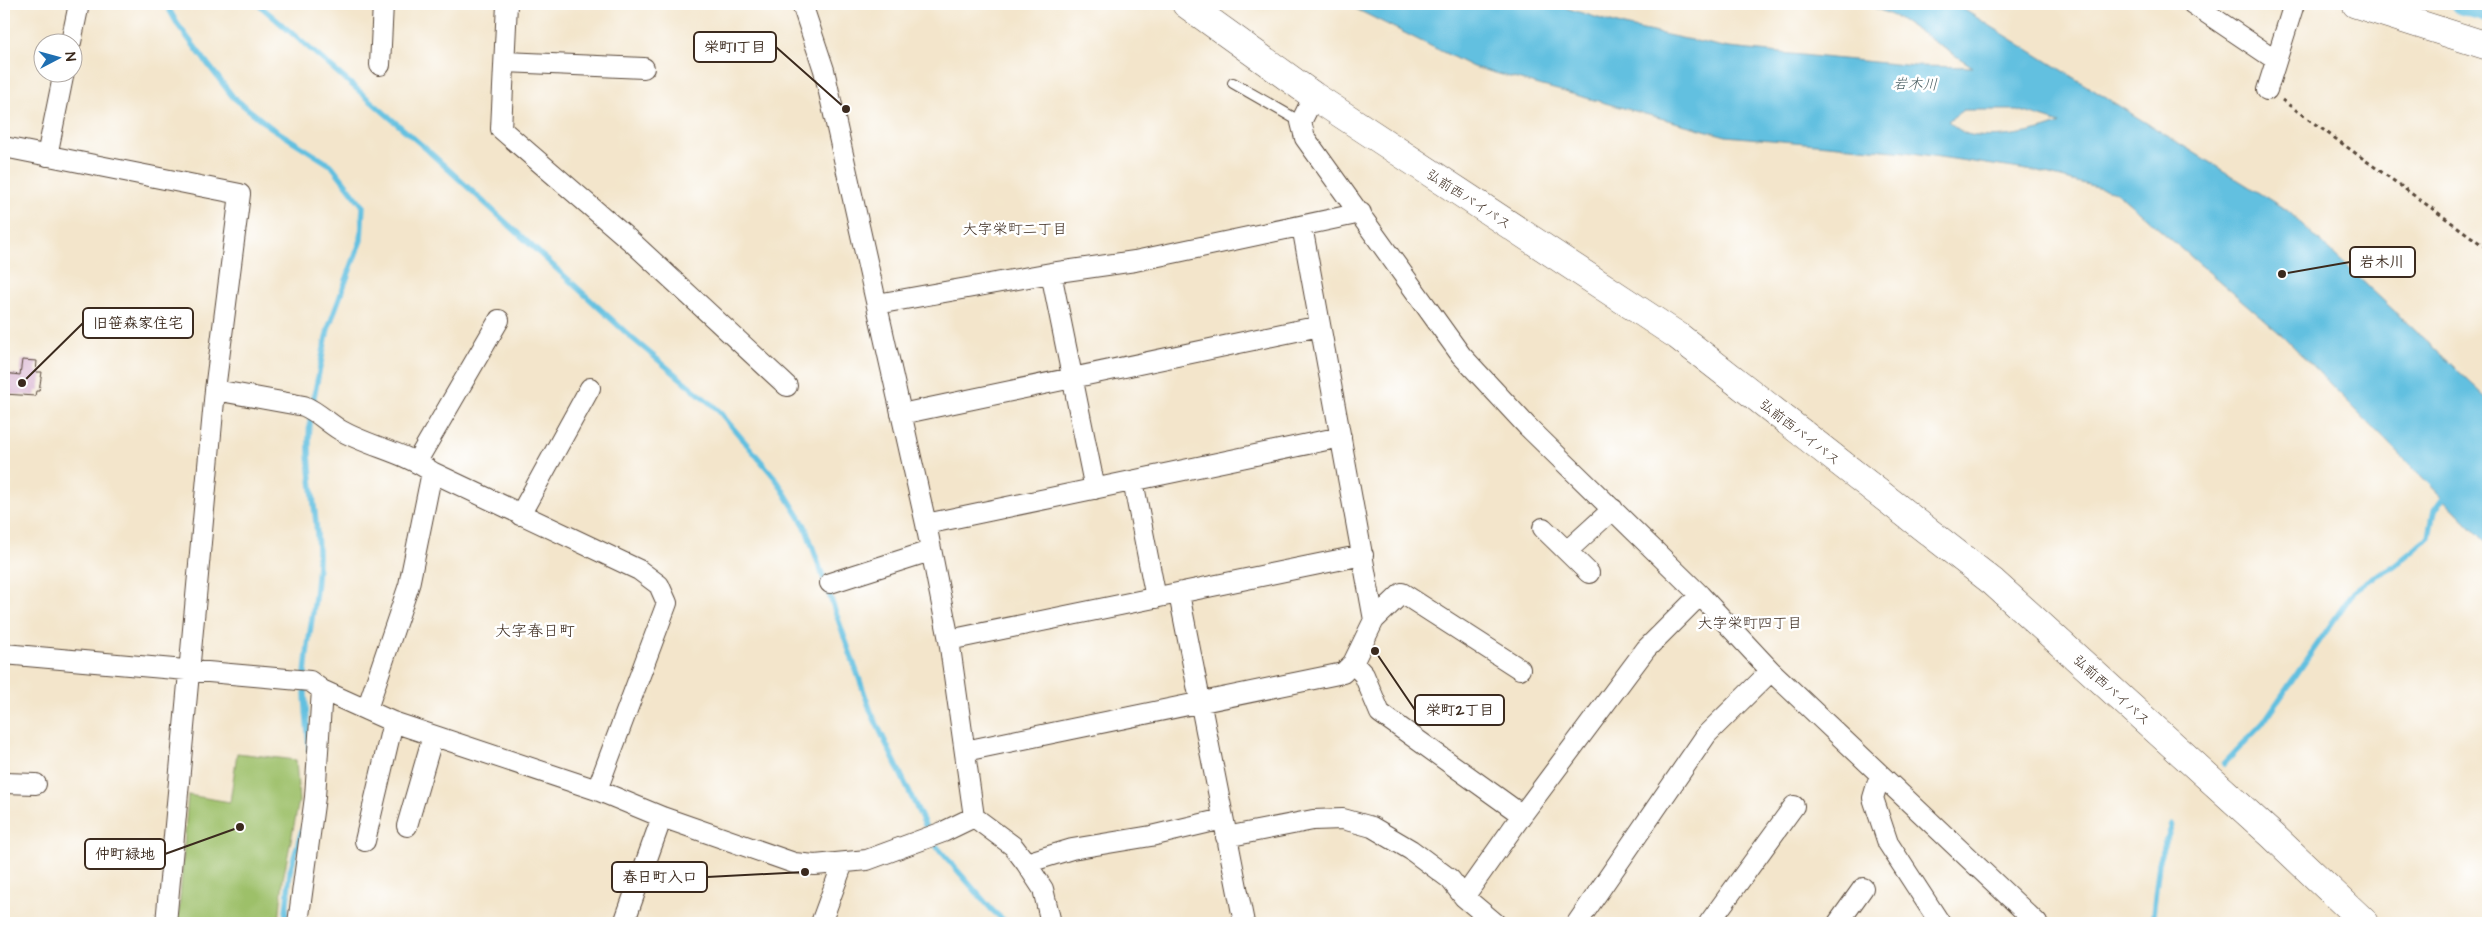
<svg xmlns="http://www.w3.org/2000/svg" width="2492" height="927" viewBox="0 0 2492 927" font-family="'Architects Daughter','Klee One',sans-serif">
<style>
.green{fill:#9dc069;stroke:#6c7544}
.water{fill:#62c0e0;stroke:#4e757f;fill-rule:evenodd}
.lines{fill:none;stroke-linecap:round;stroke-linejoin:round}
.stream{stroke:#62c0e0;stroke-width:5.5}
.canal{stroke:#62c0e0;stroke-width:21}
.building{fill:#cfa0c4}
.lane-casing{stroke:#574638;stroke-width:12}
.street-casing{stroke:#574638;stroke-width:22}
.secondary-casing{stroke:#574638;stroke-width:29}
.path{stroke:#574638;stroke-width:3;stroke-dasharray:4 4;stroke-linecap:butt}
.lane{stroke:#fff;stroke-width:10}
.street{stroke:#fff;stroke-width:20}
.secondary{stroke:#fff;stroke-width:28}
.labels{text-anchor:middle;stroke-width:5;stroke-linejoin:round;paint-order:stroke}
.street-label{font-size:14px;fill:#3b2a1e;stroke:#fff}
.water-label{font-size:15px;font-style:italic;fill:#495e62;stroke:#fff}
.neighbourhood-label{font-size:15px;fill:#3b2a1e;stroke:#fff}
.quarter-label{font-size:16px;fill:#3b2a1e;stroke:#fff}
.leader{fill:none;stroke:#3b2a1e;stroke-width:2}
.callout-dot{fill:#3b2a1e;stroke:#fff;stroke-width:2}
.callout{fill:#fff;stroke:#3b2a1e;stroke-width:2}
.callout-label{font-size:15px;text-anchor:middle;font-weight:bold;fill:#3b2a1e}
</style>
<rect width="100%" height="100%" fill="#fff"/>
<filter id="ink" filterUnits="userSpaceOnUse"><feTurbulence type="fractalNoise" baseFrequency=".02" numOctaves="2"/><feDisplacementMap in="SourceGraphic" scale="10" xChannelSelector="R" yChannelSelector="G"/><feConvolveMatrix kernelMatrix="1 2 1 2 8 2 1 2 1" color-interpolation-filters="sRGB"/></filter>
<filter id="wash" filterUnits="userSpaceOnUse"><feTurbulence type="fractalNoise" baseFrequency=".0096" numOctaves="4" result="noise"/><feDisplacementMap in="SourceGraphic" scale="20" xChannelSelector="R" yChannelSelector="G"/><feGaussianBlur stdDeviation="1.12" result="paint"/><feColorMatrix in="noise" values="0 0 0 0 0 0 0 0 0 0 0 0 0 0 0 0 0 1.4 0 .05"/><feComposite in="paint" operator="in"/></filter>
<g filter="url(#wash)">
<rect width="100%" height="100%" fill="#f3e5cb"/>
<path class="green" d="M 237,753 L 296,760 L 299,801 L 283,879 L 279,923 L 178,923 L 188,795 L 230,802 Z"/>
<path class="water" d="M 1346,4 L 1553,4 L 1624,26 L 1729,48 L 1915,66 L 1973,67 L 1898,18 L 1866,4 L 1955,4 L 2288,211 L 2488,399 L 2488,544 L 2283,336 L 2116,192 L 2034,171 L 1906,152 L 1726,136 L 1473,67 ZM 1963,110 L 2018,110 L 2060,123 C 2039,133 1991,141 1967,134 C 1961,132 1953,125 1948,121 Z"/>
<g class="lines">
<path class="stream" d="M 166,4 L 178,25 L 233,97 L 269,126 L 332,166 L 363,206 L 361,240 L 328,329 L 312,406
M 258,4 L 424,147 L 633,339 L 717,409 L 776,479 L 805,526 L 871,712 L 925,825
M 309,749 C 308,725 304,701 305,677 C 307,635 319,594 318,552 C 317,506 304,461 311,415
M 2224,764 L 2263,723 L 2354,591 L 2372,578 L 2394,566 L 2429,537 L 2434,510 L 2446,493
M 937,847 L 992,910 L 1007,923
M 285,923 L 290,871 L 302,830
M 2152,923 L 2159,863 L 2172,824"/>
<path class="canal" d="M 2461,4 L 2488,12"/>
</g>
<g id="blocks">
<path class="building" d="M 22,360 L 37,361 L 36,372 L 42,372 L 39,391 L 36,391 L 35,396 L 4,394 L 4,373 L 20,375 Z"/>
</g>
</g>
<g filter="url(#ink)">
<use href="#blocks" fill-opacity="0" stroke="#574638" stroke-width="1"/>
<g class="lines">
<defs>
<path id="lane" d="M 1233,83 L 1301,122"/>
<path id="street" d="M 507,4 L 501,129 L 633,243 L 787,386
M 802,4 L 824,70 L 926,524 L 949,640 L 974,817 L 1013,846 L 1026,863 L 1072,849 L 1151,836 L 1223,819
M 2193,4 L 2276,60
M 71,42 L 79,4
M 505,62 L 644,68
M 380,65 L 383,4
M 2267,90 L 2294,4
M 1314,96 L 1301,122 L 1305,138 L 1461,355 L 1527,426 L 1700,595 L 1771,671 L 2037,923
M 4,147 L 240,194 L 215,390 L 166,923
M 47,156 L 64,72
M 1051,273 L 1095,489
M 877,304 L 1051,273 L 1135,261 L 1361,213
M 215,390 L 304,406 C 318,412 327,422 340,430 C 370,447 404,452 432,472 L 639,570 L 659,585 L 667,603 L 597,790
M 901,414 L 1320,326
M 417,461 L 499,320
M 1133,481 L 1156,598
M 520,515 L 590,388
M 926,524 L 1341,437
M 1543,528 L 1589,573
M 1567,551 L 1613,509
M 830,583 L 930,551
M 1179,594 L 1244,923
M 1374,620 L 1402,593 L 1520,669
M 949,640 L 1363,555
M 4,654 L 310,681 L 322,690 L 393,722 L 597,790 L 662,817 L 794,863 L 815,865 L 867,860 L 943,832 L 974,817
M 1353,663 L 1364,675 L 1380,713 L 1522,815
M 367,709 L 409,585 L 432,472
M 965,751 L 1343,673 L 1353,663 L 1374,620 L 1302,226
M 1880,775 L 1873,798 L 1888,843 L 1940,923
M 4,783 L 36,784
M 407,826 L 433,736
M 1226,837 L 1313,820 L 1343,819 L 1372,827 L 1411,850 L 1450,879 L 1464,897 L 1495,923
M 365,841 L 393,722
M 1026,863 L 1043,889 L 1051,923
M 1464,897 L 1522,815 L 1646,649 L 1700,595
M 298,923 L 315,797 L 322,690
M 624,923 L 662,817
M 821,923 L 843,863
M 1577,923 L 1707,734 L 1771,671
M 1709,923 L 1794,806
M 1838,923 L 1863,888"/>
<path id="secondary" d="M 1186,4 L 1314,96 L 1678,336 L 1993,582 L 2272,835 L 2365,923
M 2356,4 L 2488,46"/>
</defs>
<use href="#lane" class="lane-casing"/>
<use href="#street" class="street-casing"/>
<use href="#secondary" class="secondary-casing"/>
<path class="path" d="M 2282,100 L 2488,249"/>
<use href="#lane" class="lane"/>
<use href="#street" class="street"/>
<use href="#secondary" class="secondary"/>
</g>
</g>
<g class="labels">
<g class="street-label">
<text transform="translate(1469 199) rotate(33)" y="5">弘前西バイパス</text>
<text transform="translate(1800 432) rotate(38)" y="5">弘前西バイパス</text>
<text transform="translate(2112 690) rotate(42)" y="5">弘前西バイパス</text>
</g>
<g class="water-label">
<text transform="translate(1915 84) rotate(1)" y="5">岩木川</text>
</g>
<g class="neighbourhood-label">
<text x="1015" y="234">大字栄町二丁目</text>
<text x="1750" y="628">大字栄町四丁目</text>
</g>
<g class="quarter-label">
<text x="535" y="636">大字春日町</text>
</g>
</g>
<path class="leader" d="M846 109L776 47M2282 274L2350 262M22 383L83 323M1375 651L1415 710M240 827L165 854M805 872L707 877"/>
<g class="callout-dot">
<circle cx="846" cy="109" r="5"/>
<circle cx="2282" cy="274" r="5"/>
<circle cx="22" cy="383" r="5"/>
<circle cx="1375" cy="651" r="5"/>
<circle cx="240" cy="827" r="5"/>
<circle cx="805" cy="872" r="5"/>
</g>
<g class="callout">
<rect x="694" y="32" width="82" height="30" rx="5"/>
<rect x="2350" y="247" width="65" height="30" rx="5"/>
<rect x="83" y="308" width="110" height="30" rx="5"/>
<rect x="1415" y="695" width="89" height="30" rx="5"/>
<rect x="85" y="839" width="80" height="30" rx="5"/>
<rect x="612" y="862" width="95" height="30" rx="5"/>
</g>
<g class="callout-label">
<text x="735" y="52">栄町1丁目</text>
<text x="2382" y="267">岩木川</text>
<text x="138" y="328">旧笹森家住宅</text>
<text x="1460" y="715">栄町2丁目</text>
<text x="125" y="859">仲町緑地</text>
<text x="660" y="882">春日町入口</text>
</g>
<rect width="2492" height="927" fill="none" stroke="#fff" stroke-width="20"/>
<g transform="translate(58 58) rotate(84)"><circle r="24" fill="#ffffff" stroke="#b1aaa5"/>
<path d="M0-4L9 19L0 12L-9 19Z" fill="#1f6fb2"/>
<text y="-8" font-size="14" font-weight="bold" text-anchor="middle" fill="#3b2a1e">N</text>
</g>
</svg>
